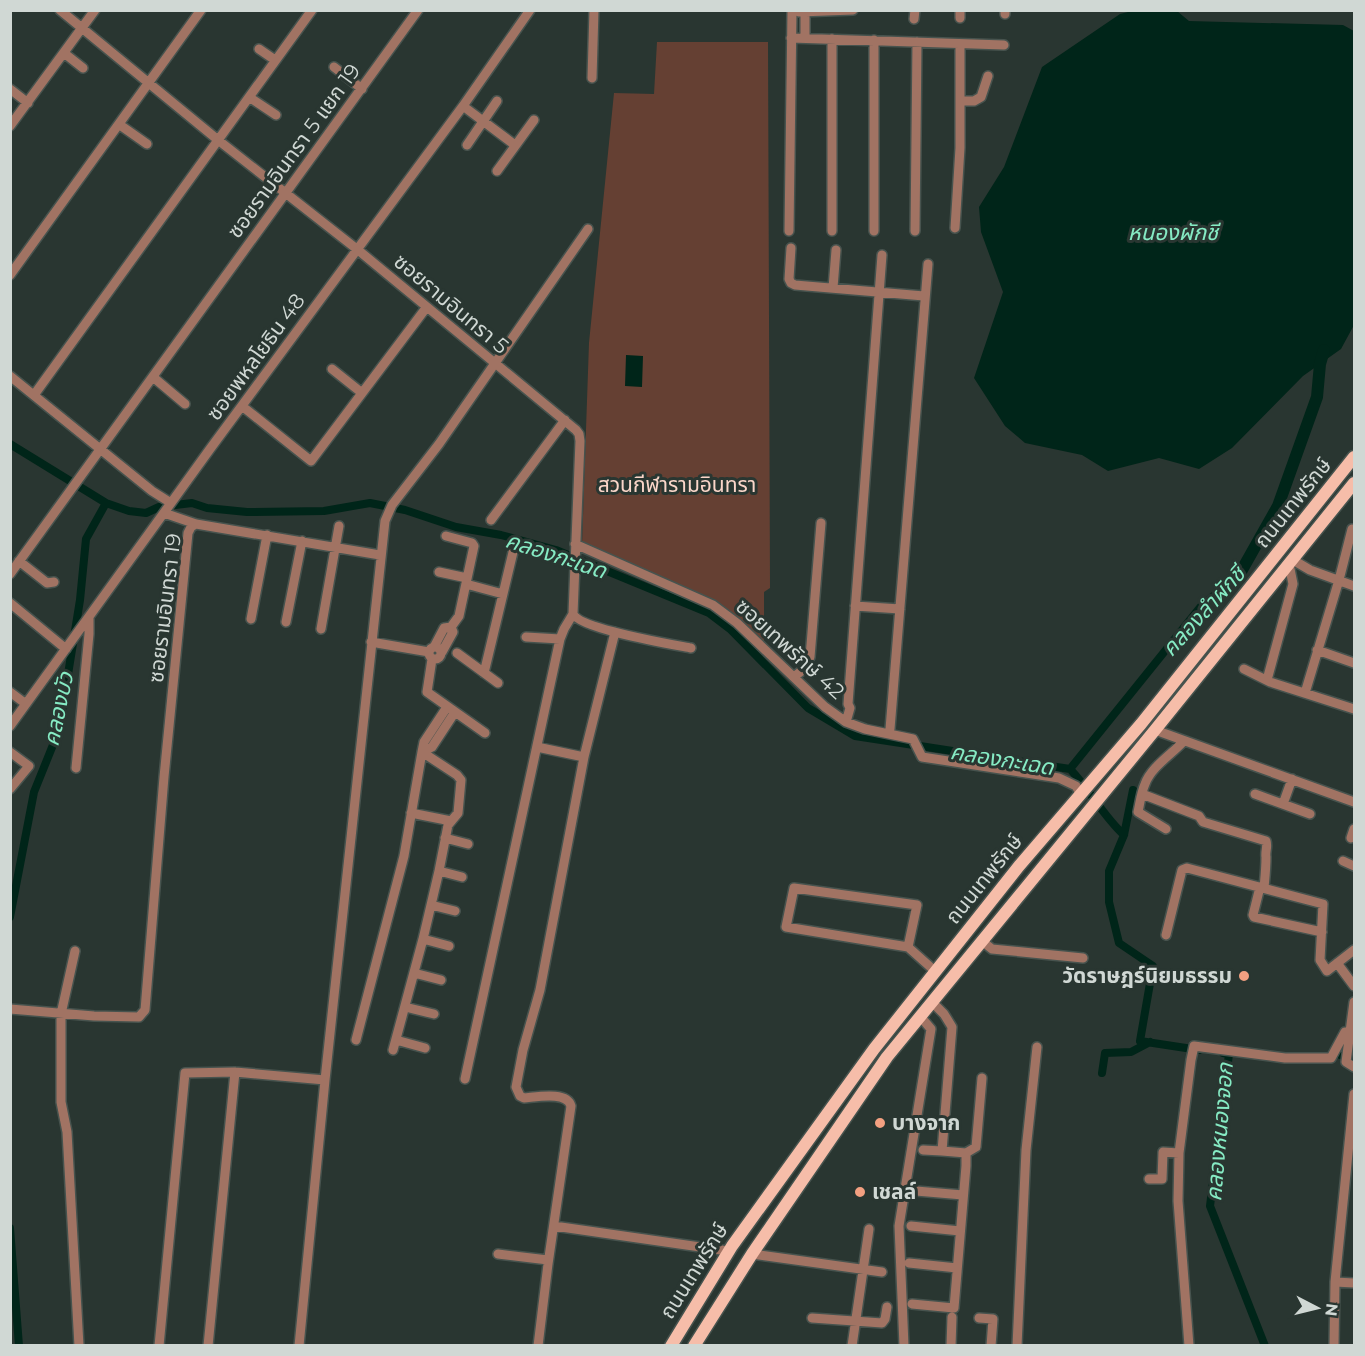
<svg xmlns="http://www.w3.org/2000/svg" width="1365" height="1356" viewBox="0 0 1365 1356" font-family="Montserrat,'Noto Sans Thai',sans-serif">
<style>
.green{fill:#654033}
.water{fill:#002519}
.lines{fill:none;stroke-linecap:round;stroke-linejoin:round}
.canal{stroke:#002519;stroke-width:8}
.river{stroke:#002519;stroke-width:12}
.minor-casing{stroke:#47534e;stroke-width:12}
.major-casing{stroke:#47534e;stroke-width:15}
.minor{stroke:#a17363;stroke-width:9}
.major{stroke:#f6bda9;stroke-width:12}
.poi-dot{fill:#f3a081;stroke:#293631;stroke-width:2}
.labels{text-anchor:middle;stroke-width:6;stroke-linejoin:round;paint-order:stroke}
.street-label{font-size:21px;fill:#d0d8d4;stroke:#293631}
.park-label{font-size:21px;fill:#fad6c9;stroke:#293631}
.poi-label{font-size:21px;font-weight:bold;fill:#d0d8d4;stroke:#293631;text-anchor:start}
.water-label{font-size:22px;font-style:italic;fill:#86ebc4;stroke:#293631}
</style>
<rect width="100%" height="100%" fill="#293631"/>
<path class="green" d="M 657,42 L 768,42 L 770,588 L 764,592 L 764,644 L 735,616 L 715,603 L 582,545 L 589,343 L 614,93 L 654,94 Z"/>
<path class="water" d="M 1136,10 L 1177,11 L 1189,21 L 1343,25 L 1354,31 L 1354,325 L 1341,349 L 1303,376 L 1232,448 L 1199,469 L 1159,458 L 1108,471 L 1082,455 L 1025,443 L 1005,426 L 974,378 L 1003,292 L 981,232 L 979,207 L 1004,167 L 1042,67 L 1120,14 Z
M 626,355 L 643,356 L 642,387 L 625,386 Z"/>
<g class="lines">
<path class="canal" d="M 10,444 L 106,503 L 129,511 L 146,513 L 159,507 L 192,503 L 207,508 L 247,512 L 324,511 L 370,503 L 405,510 L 456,527 L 501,535 L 556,550 L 709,613 L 730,629 L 808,708 L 855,736 L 1070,769
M 1133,790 L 1124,835 L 1109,871 L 1109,902 L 1119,943 L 1153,966 L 1140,1041 L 1199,1050
M 1124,835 C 1103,816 1090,790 1070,769 L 1202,605 L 1238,577
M 10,917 L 34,792 L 59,730 L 80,600 L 86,539 L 106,503
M 1223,1053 L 1229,1054 L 1210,1206 L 1265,1346
M 1340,1055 L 1344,1050 L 1354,1044
M 1102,1073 L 1105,1053 L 1131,1052 L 1150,1042
M 10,1228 L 19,1346"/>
<path class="river" d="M 1238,577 L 1278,506 L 1317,397 L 1320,364 L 1324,350"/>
<defs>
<path id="minor" d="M 60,10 L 218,140 L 358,250 L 576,430 L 579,434 L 580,441 L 573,614 C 581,629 670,644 691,648
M 799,12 L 853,10
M 1005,14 L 1005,10
M 960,18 L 960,10
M 914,19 L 915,10
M 791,38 L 1004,45
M 805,38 L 805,12
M 832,39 L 832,231
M 259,49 L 275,60
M 64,53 L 83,68
M 334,67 L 362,89
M 592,78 L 594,10
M 10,89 L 28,103
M 249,97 L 276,115
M 961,101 L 974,101 L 981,97 L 988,76
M 463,106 L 515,145
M 120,125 L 147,144
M 10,126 L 95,10
M 467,145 L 497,101
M 497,171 L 534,120
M 955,228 L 960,148 L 960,44
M 789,231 L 792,11
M 874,231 L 874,40
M 915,231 L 917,42
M 791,248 L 789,279 L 791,283 L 795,285 L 924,296
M 10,275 L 201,10
M 833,288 L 836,250
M 332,369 L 362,393
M 10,376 L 152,491 L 171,503
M 153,377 L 185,404
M 34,395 L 312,10
M 242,406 L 311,461 L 426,308
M 164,513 L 196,524 L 380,555
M 491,520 L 565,420
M 575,544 L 713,605 L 737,623 L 825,707 L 846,722 L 865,729 L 913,739 L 922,757 L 1059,778 L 1076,786 L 1080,793
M 1293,560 L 1310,570 L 1354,586
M 19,561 L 47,583 L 54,582
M 439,572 L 467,578
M 10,574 L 418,10
M 466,584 L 503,594
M 10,603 L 66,649
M 855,606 L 900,609
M 251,619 L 267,535
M 286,622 L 302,541
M 321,629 L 339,526
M 526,637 L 560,639
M 371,642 L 429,652
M429 653a6 6 0 1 1 12 0a6 6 0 1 1-12 0Z
M 434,647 L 444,628 L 451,627 L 459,616 L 474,546 L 472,543 L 446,536
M 1317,650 L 1354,663
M 442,652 L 453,632 L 451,627
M 457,653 L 498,683
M 432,659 L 427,692 L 485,733
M 1244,669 L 1270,682 L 1354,709
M 484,673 L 514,548
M 794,677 L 805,668 L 810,657 L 821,523
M 1267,680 L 1293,584 L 1289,564
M 10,692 L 26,704
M 1305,693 L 1339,580 L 1352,529
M 846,722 L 850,708 L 848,704 L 882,255
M 10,726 L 210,449 L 463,106 L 530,10
M 890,729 L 928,264
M 1155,730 L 1354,802
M 537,747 L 584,757
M 10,752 L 29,766 L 10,789
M 422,752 L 432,747 L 455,712
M 422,752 L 424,742 L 447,707
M 76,768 L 89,634 L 89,618
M 1142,794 L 1199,816 L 1203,822 L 1266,841 C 1268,847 1265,851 1266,857 C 1266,868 1265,877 1264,888
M 1255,794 L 1310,814
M 1283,804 L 1292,779
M 411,813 L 451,821
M 1166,829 L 1138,812 C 1140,803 1141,793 1145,784 C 1151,767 1172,754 1184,741
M 445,838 L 468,844
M 1351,838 L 1354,829
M 1343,861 L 1354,866
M 439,871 L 462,877
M 1260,887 L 1253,915 L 1254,917 L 1322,932
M 431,905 L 455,911
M 1166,935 L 1182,870 L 1187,868 L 1323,904 L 1320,960 L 1327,971 L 1354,950
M 423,939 L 449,946
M 982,941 L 992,949 L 1083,958
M 908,947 L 917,905 L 794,888 L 786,927 L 908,947 L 936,972
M 75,951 L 61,1014 L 61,1102 L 67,1132 L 79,1346
M 1337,963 L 1354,986
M 414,973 L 441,980
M 1354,1002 L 1346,1062 L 1354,1067
M 405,1007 L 434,1014
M 10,1009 L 94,1016 L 139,1017 L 145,1010 L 164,777 L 188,533 L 191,527 L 196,524
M 356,1040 L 404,856 L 422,752 L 457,775 L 461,780 L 458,813 L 448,825 L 439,871 L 423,939 L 393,1050
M 396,1040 L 425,1048
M 465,1079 L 560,639 L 564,629 L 573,614
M 923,1150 L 942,1151
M 966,1153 L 976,1147 L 982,1078
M 1149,1179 L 1162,1179 L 1163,1152 L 1179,1153
M 916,1191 L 963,1195
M 554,1226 L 728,1251
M 911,1226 L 960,1231
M 498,1254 L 548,1260
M 752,1254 L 882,1272
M 909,1263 L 957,1268
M 1335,1282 L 1354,1283
M 912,1304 L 954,1308 L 966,1166 L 966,1153 L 942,1151 L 952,1027 L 944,1014 L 933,1003
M 812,1318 L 882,1323 L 885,1319 L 887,1307
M 979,1318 L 993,1319 L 991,1346
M 159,1346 L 185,1073 L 235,1072 L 325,1080
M 208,1346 L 235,1072
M 299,1346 L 325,1080 L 385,521 L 392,505 L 439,444 L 588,229
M 538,1346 L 548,1264 L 571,1106 C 567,1091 537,1097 524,1098 L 520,1096 L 516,1087 L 523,1050 L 540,990 L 584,757 L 615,632
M 852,1346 L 869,1229
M 904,1346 L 899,1226 L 931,1029 L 920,1016
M 951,1346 L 952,1317
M 1017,1346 L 1026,1150 L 1037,1047
M 1189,1346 L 1178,1201 L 1179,1153 L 1191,1060 L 1194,1046 L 1285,1058 L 1331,1058 L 1345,1032 L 1354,1033
M 1334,1346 L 1335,1282 L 1354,1094"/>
<path id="major" d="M 671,1346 L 732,1246 L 874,1049 L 1019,866 L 1141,724 L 1354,457
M 694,1346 L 752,1254 L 887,1057 L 1155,730 L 1354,483"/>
</defs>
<use href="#minor" class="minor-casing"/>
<use href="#major" class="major-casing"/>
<use href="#minor" class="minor"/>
<use href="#major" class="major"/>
</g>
<g class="poi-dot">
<circle cx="1244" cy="976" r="6"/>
<circle cx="880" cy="1123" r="6"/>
<circle cx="860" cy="1192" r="6"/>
</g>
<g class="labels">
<g class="street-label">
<text transform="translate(294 151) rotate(-54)" y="7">ซอยรามอินทรา 5 แยก 19</text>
<text transform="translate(451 304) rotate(40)" y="7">ซอยรามอินทรา 5</text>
<text transform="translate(256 357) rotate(-54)" y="7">ซอยพหลโยธิน 48</text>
<text transform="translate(1293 503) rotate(-51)" y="7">ถนนเทพรักษ์</text>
<text transform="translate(165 608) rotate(-83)" y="7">ซอยรามอินทรา 19</text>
<text transform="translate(790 649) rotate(42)" y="7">ซอยเทพรักษ์ 42</text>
<text transform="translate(984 879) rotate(-51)" y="7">ถนนเทพรักษ์</text>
<text transform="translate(694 1271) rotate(-58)" y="7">ถนนเทพรักษ์</text>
</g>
<g class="park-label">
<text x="677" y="492">สวนกีฬารามอินทรา</text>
</g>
<g class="poi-label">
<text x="1232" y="983" text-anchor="end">วัดราษฎร์นิยมธรรม</text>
<text x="892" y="1130">บางจาก</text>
<text x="872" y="1199">เชลล์</text>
</g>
<g class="water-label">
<text x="1173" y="240">หนองผักชี</text>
<text transform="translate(556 555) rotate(18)" y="8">คลองกะเฉด</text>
<text transform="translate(1203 611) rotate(-48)" y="8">คลองลำผักชี</text>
<text transform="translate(58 709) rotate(-78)" y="8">คลองบัว</text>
<text transform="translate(1002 759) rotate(9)" y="8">คลองกะเฉด</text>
<text transform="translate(1219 1132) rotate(-85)" y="8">คลองหนองจอก</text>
</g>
</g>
<rect width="1365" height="1356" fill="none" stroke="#d0d8d4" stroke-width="24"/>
<g transform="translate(1317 1308) rotate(97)" stroke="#293631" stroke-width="4.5" paint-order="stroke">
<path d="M0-4.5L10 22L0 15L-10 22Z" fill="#d0d8d4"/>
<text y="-9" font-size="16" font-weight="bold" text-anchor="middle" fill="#d0d8d4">N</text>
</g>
</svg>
